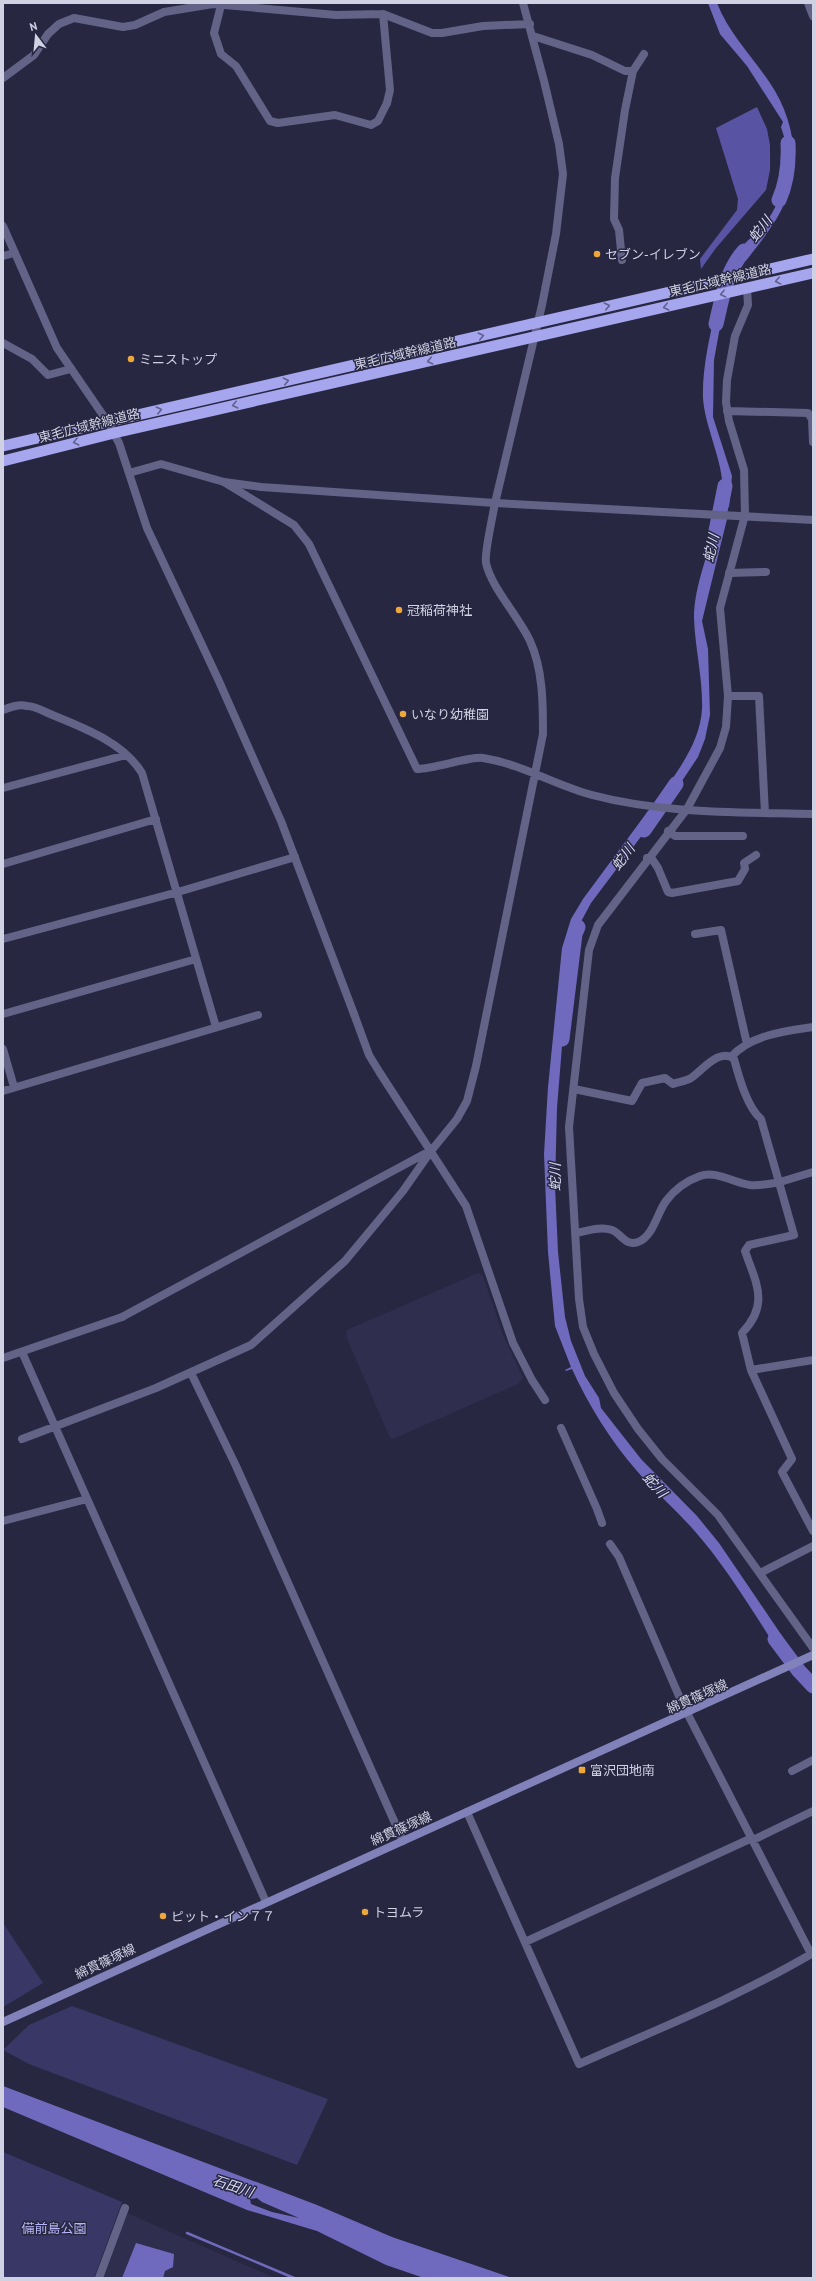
<svg xmlns="http://www.w3.org/2000/svg" width="816" height="2281" viewBox="0 0 816 2281" font-family="'PT Sans','Noto Sans JP',sans-serif">
<style>
.built{fill:#2f2e4f}
.green{fill:#393765}
.forest{fill:#5953a4}
.water{fill:#6f6abd;fill-rule:evenodd}
.lines{fill:none;stroke-linecap:round;stroke-linejoin:round}
.stream{stroke:#6f6abd;stroke-width:2.5}
.river{stroke:#6f6abd;stroke-width:15}
.minor{stroke:#636387;stroke-width:8}
.tertiary{stroke:#636387;stroke-width:8}
.secondary{stroke:#8282bb;stroke-width:8}
.trunk{stroke:#a6a6ee;stroke-width:11}
.oneway{stroke:#61608f}
.poi-dot{fill:#eda83b;stroke:#282742;stroke-width:1.5}
.labels{text-anchor:middle;stroke-width:3;stroke-linejoin:round;paint-order:stroke}
.poi-label{font-size:13px;fill:#d0d1e3;stroke:#282742;text-anchor:start}
.street-label{font-size:13px;fill:#d0d1e3;stroke:#282742}
.park-label{font-size:13px;fill:#b6b6f8;stroke:#282742}
.water-label{font-size:14px;font-style:italic;fill:#dadbf2;stroke:#282742}
</style>
<rect width="100%" height="100%" fill="#282742"/>
<path class="built" d="M 478,1273 L 483,1276 L 503,1335 L 523,1378 L 518,1384 L 393,1439 L 390,1438 L 346,1336 L 347,1330 Z
M 127,2213 L 275,2278 L 104,2278 Z"/>
<path class="green" d="M 3,1923 L 43,1983 L 3,2007 Z
M 72,2006 L 328,2099 L 297,2165 L 29,2064 L 3,2050 L 29,2025 Z
M 3,2152 L 122,2202 L 94,2278 L 3,2278 Z"/>
<path class="forest" d="M 757,107 L 767,129 L 770,145 L 770,170 L 766,190 L 716,248 L 701,269 L 700,259 L 737,210 L 738,199 L 716,128 Z"/>
<path class="water" d="M 708,3 L 717,3 C 729,34 752,56 770,83 C 800,128 803,183 771,227 C 767,234 746,262 741,265 C 737,267 731,267 726,268 C 732,261 737,253 743,246 C 748,239 757,234 763,227 C 785,197 794,163 781,127 L 783,122 L 747,66 L 720,34 Z
M 724,305 L 714,360 L 713,417 L 732,476 L 729,507 L 720,506 C 731,475 705,432 703,398 C 702,368 710,336 716,307 Z
M 717,518 L 727,519 L 702,621 L 708,649 L 710,715 L 705,739 L 698,757 L 668,802 L 657,801 C 676,773 700,744 702,709 C 703,679 695,648 694,618 C 694,585 710,551 717,518 Z
M 648,811 L 658,814 L 591,903 L 576,931 L 567,984 L 557,1108 L 555,1186 L 558,1252 L 565,1317 L 571,1341 L 585,1376 L 599,1398 L 601,1408 L 641,1459 L 697,1516 L 719,1543 L 793,1652 L 782,1657 C 754,1613 726,1566 692,1528 C 674,1508 654,1491 637,1471 C 610,1440 589,1406 572,1369 L 566,1371 L 565,1370 L 571,1367 L 555,1326 L 548,1252 L 544,1154 L 548,1087 L 562,948 L 571,919 L 583,899 Z
M 805,1667 L 813,1676 L 813,1690 L 795,1671 Z
M 3,2086 L 317,2205 L 392,2237 L 512,2278 L 424,2278 L 386,2265 L 317,2231 L 247,2210 L 3,2107 ZM 257,2198 L 262,2202 L 299,2218 L 272,2212 L 251,2204 L 250,2199 Z
M 136,2243 L 174,2254 L 173,2267 L 165,2271 L 163,2278 L 122,2278 Z"/>
<g class="lines">
<path class="stream" d="M 187,2233 L 294,2278"/>
<path class="river" d="M 779,200 C 787,182 789,163 788,143
M 716,324 C 722,299 726,271 744,251
M 716,531 L 725,486
M 644,830 L 676,784
M 562,1039 L 575,934 L 578,927
M 775,1639 L 799,1671 L 813,1686"/>
<path class="minor" d="M 808,3 L 813,16
M 221,5 L 214,33 L 221,54 L 236,66 L 270,121 L 278,123 L 335,115 L 371,125 L 378,121 L 387,103
M 533,36 L 592,55 L 625,71 L 633,71
M 3,256 L 14,253
M 622,260 L 619,230 L 614,219 L 615,178 L 625,110 L 633,71 L 644,54
M 3,343 L 32,359 L 48,375 L 71,369
M 727,411 L 808,413 L 812,419 L 813,442
M 224,482 L 294,525 L 309,544 L 417,769 C 435,769 470,756 483,758 C 521,764 555,785 592,795 C 664,814 740,812 813,814
M 745,515 L 744,470 L 729,421 L 726,402 L 727,380 L 735,336 L 748,305 L 747,288
M 729,573 L 766,572
M 728,696 L 759,696 L 765,813
M 3,710 C 11,707 18,704 27,706 C 35,706 43,711 50,714 C 82,727 123,742 142,773 L 216,1027
M 3,788 L 126,755
M 668,831 L 675,836 L 743,836
M 647,858 L 652,859 L 658,868 L 668,892 L 672,893 L 738,881 L 745,869 L 744,863 L 756,855
M 3,864 L 156,819
M 695,934 L 721,930 L 747,1044
M 3,939 L 178,892 L 295,857
M 3,1014 L 196,959
M 354,1014 L 369,1055 L 380,1073 L 466,1206 L 513,1343 L 532,1380 L 545,1400
M 3,1049 L 14,1087
M 731,1057 C 751,1035 785,1031 813,1027
M 574,1089 L 632,1101 L 642,1083 L 665,1078 L 673,1084 C 679,1082 686,1081 691,1078 C 702,1071 719,1047 734,1059 C 739,1077 747,1107 761,1119 L 794,1235 L 749,1245 L 745,1251 C 756,1283 770,1304 742,1333 L 751,1370 L 792,1459 L 782,1472 L 783,1474 L 813,1531
M 3,1091 L 258,1015
M 576,1233 C 587,1231 600,1226 612,1230 C 621,1233 625,1247 638,1242 C 653,1237 657,1213 666,1201 C 675,1189 686,1181 700,1176 C 716,1170 734,1183 750,1185 C 760,1186 770,1184 780,1182
M 122,1317 L 428,1152
M 22,1352 L 266,1902
M 751,1370 L 813,1360
M 191,1373 L 236,1466 L 403,1841
M 561,1428 L 597,1509 L 602,1523
M 22,1439 L 156,1388 L 251,1345 L 345,1261 L 403,1191 L 431,1151 L 457,1119 L 467,1101 L 476,1066 L 543,734 C 543,704 543,669 530,641 C 519,617 491,587 486,563 C 484,554 493,515 495,503
M 3,1521 L 87,1499
M 610,1544 L 619,1557 L 682,1703 L 811,1954
M 760,1573 L 813,1546
M 792,1771 L 813,1760
M 467,1812 L 579,2064 C 658,2029 738,1997 813,1953
M 753,1840 L 813,1811
M 525,1942 L 752,1838
M 99,2278 L 125,2208"/>
<path class="tertiary" d="M 383,14 L 390,90 L 387,103
M 3,78 L 34,55 L 48,34 L 59,24 L 74,18 L 123,27 L 135,25 L 164,12 L 213,4 L 336,15 L 383,14 L 432,33 L 442,33 L 483,26 L 530,24
M 3,226 L 57,348 L 107,421 L 119,443 L 147,528 L 218,679 L 281,821 L 354,1014
M 129,473 L 161,464 L 224,482 L 261,487 L 495,503 L 813,520
M 495,503 L 542,305 L 556,234 L 563,174 L 559,144 L 544,81 L 523,3
M 745,515 L 720,608 L 728,696 L 726,727 L 720,748 L 687,809 L 598,925 L 589,950 L 569,1127 L 579,1299 L 583,1327 L 594,1354 L 614,1393 L 638,1429 L 662,1459 L 718,1515 L 813,1648
M 780,1182 L 813,1172
M 3,1358 L 122,1317"/>
<path class="secondary" d="M 3,2022 L 813,1655"/>
<path class="trunk" d="M 3,446 L 813,259
M 3,461 L 114,433 L 813,273"/>
</g>
<defs><path id="oneway-chevron" d="M-2-3.5L2.5 0L-2 3.5" fill="none" stroke-width="1.6" stroke-linecap="round" stroke-linejoin="round"/></defs>
<g class="oneway">
<use href="#oneway-chevron" transform="translate(778 281) rotate(167)"/>
<use href="#oneway-chevron" transform="translate(723 294) rotate(167)"/>
<use href="#oneway-chevron" transform="translate(607 306) rotate(-13)"/>
<use href="#oneway-chevron" transform="translate(666 307) rotate(167)"/>
<use href="#oneway-chevron" transform="translate(481 336) rotate(-13)"/>
<use href="#oneway-chevron" transform="translate(430 361) rotate(167)"/>
<use href="#oneway-chevron" transform="translate(286 381) rotate(-13)"/>
<use href="#oneway-chevron" transform="translate(235 405) rotate(167)"/>
<use href="#oneway-chevron" transform="translate(159 410) rotate(-13)"/>
<use href="#oneway-chevron" transform="translate(76 442) rotate(166)"/>
</g>
<g class="poi-dot">
<circle cx="597" cy="254" r="4"/>
<circle cx="131" cy="359" r="4"/>
<circle cx="399" cy="610" r="4"/>
<circle cx="403" cy="714" r="4"/>
<rect x="578" y="1766" width="8" height="8" rx="2"/>
<circle cx="365" cy="1912" r="4"/>
<circle cx="163" cy="1916" r="4"/>
</g>
<g class="labels">
<g class="poi-label">
<text x="605" y="259">セブン-イレブン</text>
<text x="139" y="364">ミニストップ</text>
<text x="407" y="615">冠稲荷神社</text>
<text x="411" y="719">いなり幼稚園</text>
<text x="590" y="1775">富沢団地南</text>
<text x="373" y="1917">トヨムラ</text>
<text x="171" y="1921">ピット・イン７７</text>
</g>
<g class="street-label">
<text transform="translate(720 280) rotate(-13)" y="5">東毛広域幹線道路</text>
<text transform="translate(405 353) rotate(-13)" y="5">東毛広域幹線道路</text>
<text transform="translate(89 425) rotate(-14)" y="5">東毛広域幹線道路</text>
<text transform="translate(697 1696) rotate(-24)" y="5">綿貫篠塚線</text>
<text transform="translate(401 1828) rotate(-24)" y="5">綿貫篠塚線</text>
<text transform="translate(105 1961) rotate(-25)" y="5">綿貫篠塚線</text>
</g>
<g class="park-label">
<text x="54" y="2233">備前島公園</text>
</g>
<g class="water-label">
<text transform="translate(760 229) rotate(-52)" y="5">蛇川</text>
<text transform="translate(711 548) rotate(-77)" y="5">蛇川</text>
<text transform="translate(623 857) rotate(-53)" y="5">蛇川</text>
<text transform="translate(555 1177) rotate(-90)" y="5">蛇川</text>
<text transform="translate(655 1485) rotate(47)" y="5">蛇川</text>
<text transform="translate(233 2186) rotate(18)" y="5">石田川</text>
</g>
</g>
<rect width="816" height="2281" fill="none" stroke="#d0d1e3" stroke-width="8"/>
<g transform="translate(36 36) rotate(344)" stroke="#282742" stroke-width="3" paint-order="stroke">
<path d="M0-3L7 15L0 10L-7 15Z" fill="#d0d1e3"/>
<text y="-6" font-size="11" font-weight="bold" text-anchor="middle" fill="#d0d1e3">N</text>
</g>
</svg>
